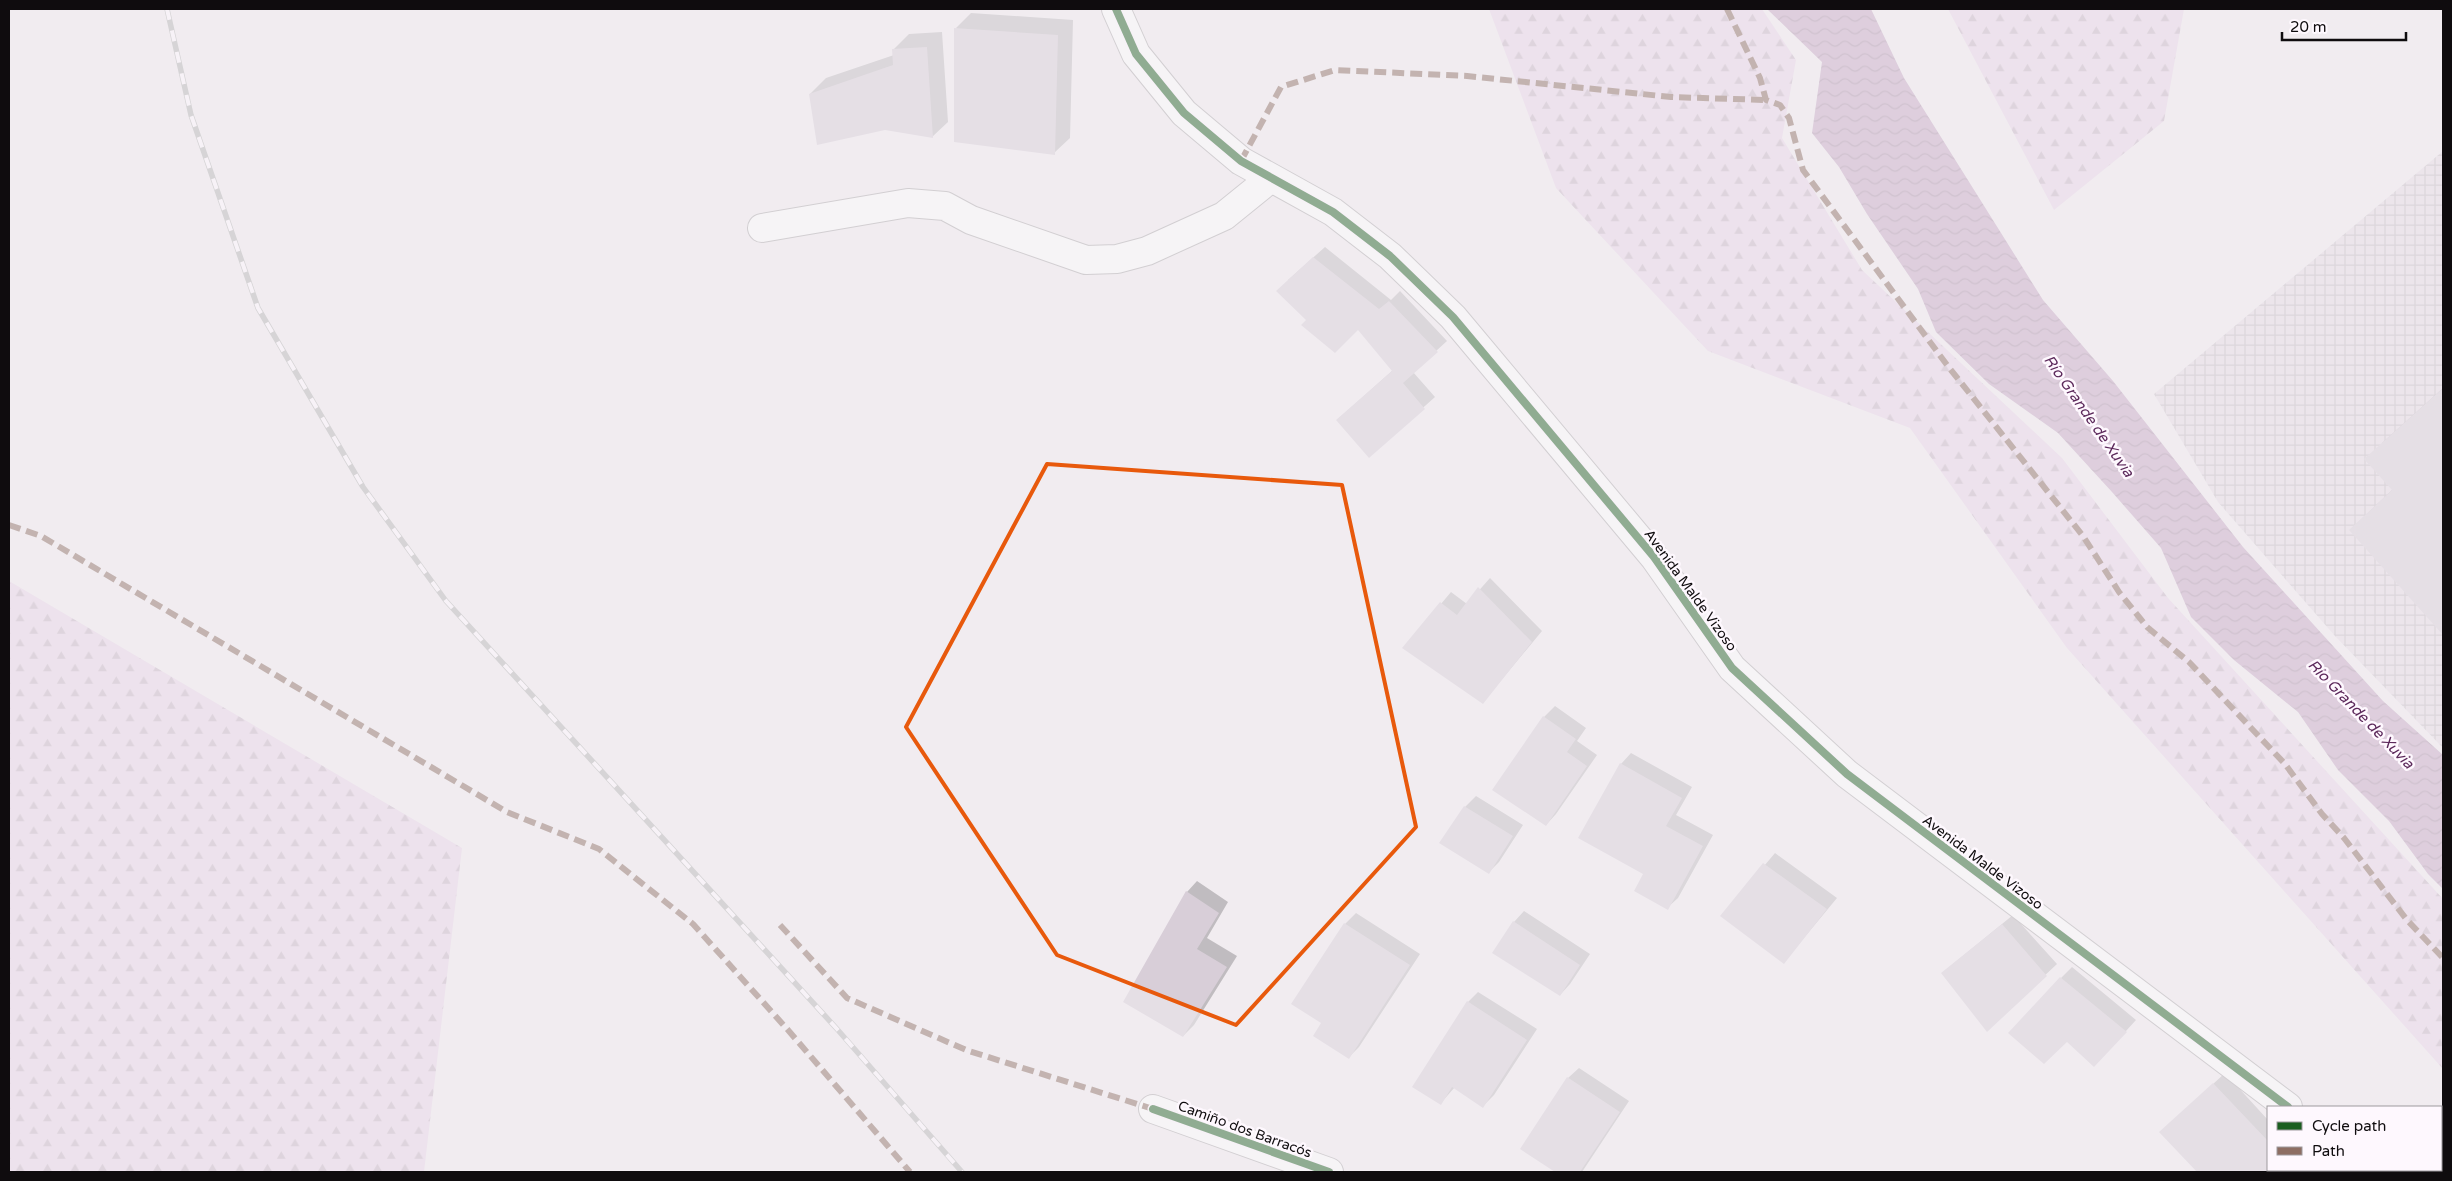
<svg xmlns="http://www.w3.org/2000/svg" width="2452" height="1181" viewBox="0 0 2452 1181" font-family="'Varela Round',sans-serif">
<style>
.industrial{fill:url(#industrial-grid)}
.forest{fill:url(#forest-firs)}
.water{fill:url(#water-waves)}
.shadow{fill:#0003}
.building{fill:#d8ced8}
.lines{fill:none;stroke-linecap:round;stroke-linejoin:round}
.minor-casing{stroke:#aeabad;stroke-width:30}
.minor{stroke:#fdfcfd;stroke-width:28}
.rail-casing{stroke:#b6b5b5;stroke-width:5.5}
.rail{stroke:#fef8fe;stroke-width:4;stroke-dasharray:11;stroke-linecap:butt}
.quiet{stroke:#8d6e63;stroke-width:6;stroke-dasharray:12 6;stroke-linecap:butt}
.cycleway-casing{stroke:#fef8fe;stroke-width:11}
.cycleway{stroke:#1b5e20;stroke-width:8}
.marked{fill:none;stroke:#e8590c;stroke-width:4;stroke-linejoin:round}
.labels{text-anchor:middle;stroke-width:5;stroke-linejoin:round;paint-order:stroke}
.street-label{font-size:14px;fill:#0f0c0e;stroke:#fef8fe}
.water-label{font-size:15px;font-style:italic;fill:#5c295b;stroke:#fef8fe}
</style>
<defs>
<pattern id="industrial-grid" width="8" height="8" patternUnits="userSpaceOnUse" patternTransform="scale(1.25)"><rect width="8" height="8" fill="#e6dce5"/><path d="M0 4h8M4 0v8" fill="none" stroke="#c4bcc3"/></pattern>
<pattern id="forest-firs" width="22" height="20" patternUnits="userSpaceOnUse" patternTransform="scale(1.25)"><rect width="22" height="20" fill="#e9d5e8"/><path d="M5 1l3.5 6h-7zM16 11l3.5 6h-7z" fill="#c7b6c6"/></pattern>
<pattern id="water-waves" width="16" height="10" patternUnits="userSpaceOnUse" patternTransform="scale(1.25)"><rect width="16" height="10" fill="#c7a9c5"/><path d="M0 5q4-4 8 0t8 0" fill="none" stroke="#aa90a8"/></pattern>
</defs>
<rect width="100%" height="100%" fill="#f1ecf0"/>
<path class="industrial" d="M 2443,151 L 2443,748 L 2335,636 L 2218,502 L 2154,394 Z"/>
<path class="forest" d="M 1489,9 L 1762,9 L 1796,60 L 1782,138 L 1862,270 L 2062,458 L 2168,598 L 2443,899 L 2443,1069 L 2067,648 L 1910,428 L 1708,351 L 1556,188 Z
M 1948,9 L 2184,9 L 2164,121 L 2054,210 Z
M 9,581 L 462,848 L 424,1172 L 9,1172 Z"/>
<path class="water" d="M 1767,9 L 1871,9 L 1904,78 L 2043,300 L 2113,381 L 2243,547 L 2383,701 L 2443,755 L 2443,889 L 2428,874 L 2389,821 L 2338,770 L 2298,712 L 2234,660 L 2191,617 L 2161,548 L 2112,492 L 2058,433 L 1989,384 L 1936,332 L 1918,289 L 1867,214 L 1839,167 L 1812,133 L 1822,62 Z"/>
<path class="shadow" d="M 971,13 L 1073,20 L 1070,138 L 1054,153 L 956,28 Z
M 942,32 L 948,122 L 932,137 L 810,94 L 826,78 L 894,55 L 893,50 L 909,34 Z
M 1325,247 L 1391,300 L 1400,291 L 1447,341 L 1413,372 L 1435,397 L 1369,456 L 1337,420 L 1393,370 L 1358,328 L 1307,319 L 1288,280 Z
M 2443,388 L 2443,633 L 2350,530 L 2393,489 L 2382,443 Z
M 1490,578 L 1542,631 L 1483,702 L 1404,648 L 1451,592 L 1467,604 Z
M 1555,706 L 1586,728 L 1577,741 L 1597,755 L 1556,814 L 1546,825 L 1544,717 Z
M 1631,753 L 1692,787 L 1676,815 L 1713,835 L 1678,898 L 1667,908 L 1621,764 Z
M 1476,796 L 1523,825 L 1499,862 L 1489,872 L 1465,807 Z
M 1775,853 L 1837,898 L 1784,962 L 1722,916 Z
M 1197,881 L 1228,902 L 1207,938 L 1237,956 L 1194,1025 L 1183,1036 L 1187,892 Z
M 1524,911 L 1590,954 L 1570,984 L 1560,995 L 1514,922 Z
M 1356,913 L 1420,954 L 1359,1047 L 1348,1058 L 1323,1023 L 1345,924 Z
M 2013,915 L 2057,964 L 1987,1030 L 1942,973 Z
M 2072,967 L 2136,1020 L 2105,1054 L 2061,978 Z
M 1478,992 L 1537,1029 L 1494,1095 L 1483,1106 L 1455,1087 L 1440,1104 L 1468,1002 Z
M 1579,1068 L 1629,1101 L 1582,1172 L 1557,1172 L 1522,1149 L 1568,1078 Z
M 2225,1073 L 2268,1120 L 2268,1170 L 2315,1170 L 2317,1172 L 2198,1172 L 2161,1132 Z"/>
<path class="building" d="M 954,28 L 1058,35 L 1055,155 L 954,142 Z
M 927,47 L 933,138 L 885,130 L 817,145 L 809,94 L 893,65 L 892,49 Z
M 1313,257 L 1379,309 L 1389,301 L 1438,352 L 1403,383 L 1425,409 L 1369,458 L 1336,420 L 1392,371 L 1358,330 L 1335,353 L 1301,325 L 1306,320 L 1276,291 Z
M 2443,388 L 2443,635 L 2349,530 L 2392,490 L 2364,459 Z
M 1478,587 L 1532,642 L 1483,704 L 1402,648 L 1440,602 L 1457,615 Z
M 1543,716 L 1576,739 L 1567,752 L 1587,766 L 1546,826 L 1492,790 Z
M 1620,763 L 1682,798 L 1666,826 L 1703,846 L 1668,910 L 1634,891 L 1643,874 L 1578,838 Z
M 1464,806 L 1513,836 L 1489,874 L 1439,843 Z
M 1763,863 L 1827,909 L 1784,964 L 1720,916 Z
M 1186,891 L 1219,913 L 1197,949 L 1227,967 L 1183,1037 L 1123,1002 Z
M 1513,921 L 1580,965 L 1560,996 L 1492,953 Z
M 1344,923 L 1410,965 L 1349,1059 L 1313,1036 L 1321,1023 L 1291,1004 Z
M 2002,924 L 2047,976 L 1987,1032 L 1941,973 Z
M 2060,977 L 2127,1032 L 2094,1067 L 2067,1042 L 2044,1064 L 2008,1033 Z
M 1467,1001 L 1527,1040 L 1483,1108 L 1452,1087 L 1441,1105 L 1412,1087 Z
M 1567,1077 L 1620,1112 L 1580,1172 L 1555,1172 L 1520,1149 Z
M 2213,1083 L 2268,1141 L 2268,1170 L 2295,1170 L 2297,1172 L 2197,1172 L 2159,1132 Z"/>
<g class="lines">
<defs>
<path id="minor" d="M 1116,9 L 1136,54 L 1184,113 L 1241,161 L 1333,212 L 1390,256 L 1453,317 L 1654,557 L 1732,668 L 1847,774 L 2288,1107
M 762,228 L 908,203 L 945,206 L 971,220 L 1086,260 L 1117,259 L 1147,251 L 1224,216 L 1271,178
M 1153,1109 L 1329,1172
M 2371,1170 L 2375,1172"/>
</defs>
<use href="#minor" class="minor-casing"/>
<use href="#minor" class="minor"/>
<defs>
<path id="rail" d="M 167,9 L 191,115 L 258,308 L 363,487 L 446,601 L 837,1029 L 962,1172"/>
</defs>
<use href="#rail" class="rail-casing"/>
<use href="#rail" class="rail"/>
<path class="quiet" d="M 1727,9 L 1760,78 L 1766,100 L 1780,105 L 1789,118 L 1803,170 L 1947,365 L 2083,536 L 2119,592 L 2147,627 L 2189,662 L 2285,764 L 2322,814 L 2344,838 L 2407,920 L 2443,958
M 1241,161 L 1281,87 L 1335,70 L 1467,76 L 1671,97 L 1766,100
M 9,525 L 41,536 L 507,812 L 599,849 L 693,924 L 788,1030 L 910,1172
M 780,925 L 847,998 L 966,1050 L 1153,1109"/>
<defs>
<path id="cycleway" d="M 1116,9 L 1136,54 L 1184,113 L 1241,161 L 1333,212 L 1390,256 L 1453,317 L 1654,557 L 1732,668 L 1847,774 L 2288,1107
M 1153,1109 L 1329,1172"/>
</defs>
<use href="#cycleway" class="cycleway-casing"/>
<use href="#cycleway" class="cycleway"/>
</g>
<path d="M0 0H2452V1181H0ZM 1047,464 L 1342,485 L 1416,827 L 1236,1025 L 1057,955 L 906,727 Z" fill="#f1ecf0" fill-opacity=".55" fill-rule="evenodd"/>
<path class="marked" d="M 1047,464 L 1342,485 L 1416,827 L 1236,1025 L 1057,955 L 906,727 Z"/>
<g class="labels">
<g class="street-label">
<text transform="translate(1691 590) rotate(54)" y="5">Avenida Malde Vizoso</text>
<text transform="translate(1983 862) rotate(37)" y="5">Avenida Malde Vizoso</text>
<text transform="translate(1245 1129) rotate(20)" y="5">Camiño dos Barracós</text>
</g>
<g class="water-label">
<text transform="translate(2089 416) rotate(55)" y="5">Río Grande de Xuvia</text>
<text transform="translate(2361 714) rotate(46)" y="5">Río Grande de Xuvia</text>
</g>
</g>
<rect width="2452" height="1181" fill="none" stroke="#0f0c0e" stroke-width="20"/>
<rect x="2267" y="1106" width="175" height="65" fill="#fef8fe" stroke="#9e9a9e"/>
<rect x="2277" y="1122" width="25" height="8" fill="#1b5e20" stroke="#9e9a9e"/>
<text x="2312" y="1131" font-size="15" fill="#0f0c0e">Cycle path</text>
<rect x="2277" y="1147" width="25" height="8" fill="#8d6e63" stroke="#9e9a9e"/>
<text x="2312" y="1156" font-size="15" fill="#0f0c0e">Path</text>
<path d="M2282 32v8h124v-8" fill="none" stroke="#0f0c0e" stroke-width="2.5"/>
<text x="2290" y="32" font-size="15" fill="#0f0c0e" stroke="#fef8fe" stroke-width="4" paint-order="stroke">20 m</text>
</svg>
